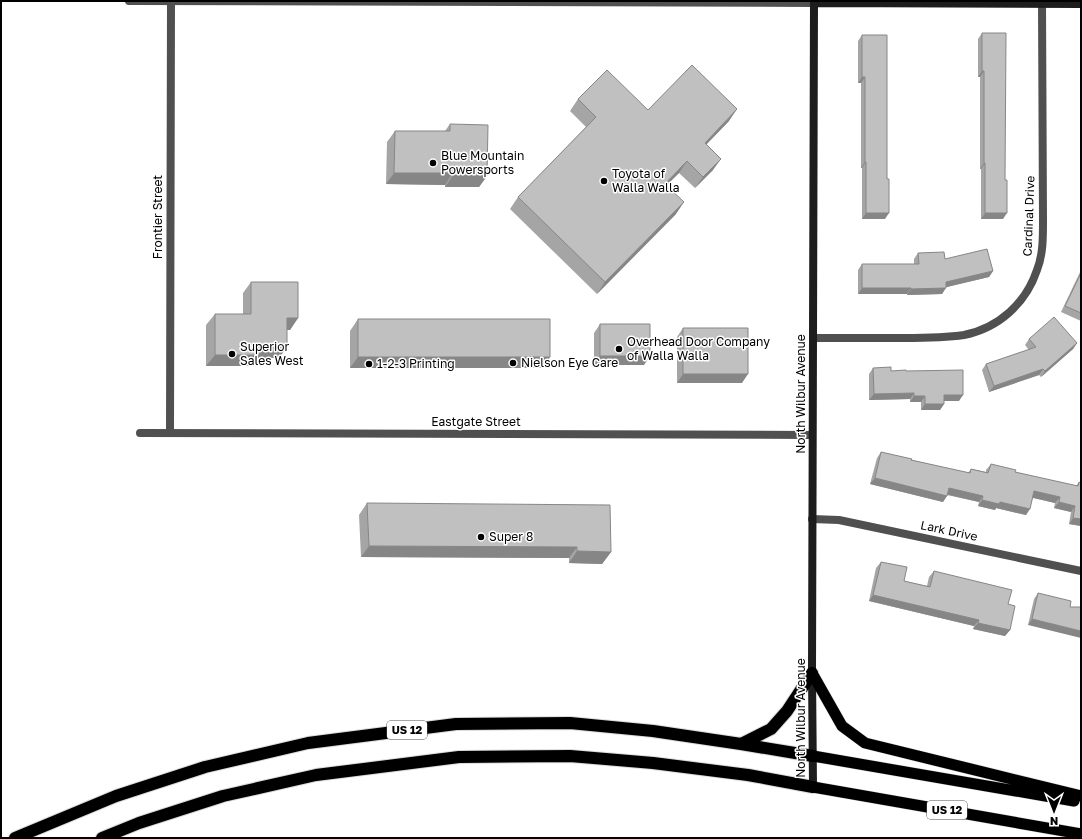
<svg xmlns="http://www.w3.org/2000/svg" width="1082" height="839" viewBox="0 0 1082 839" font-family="'Golos Text',sans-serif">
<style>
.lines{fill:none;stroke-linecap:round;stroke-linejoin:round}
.trunk-casing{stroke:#dbdbdb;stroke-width:12}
.motorway-casing{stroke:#dbdbdb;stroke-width:14}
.minor{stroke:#505050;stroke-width:8}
.tertiary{stroke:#505050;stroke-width:8}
.secondary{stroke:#1d1d1d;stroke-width:8}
.trunk{stroke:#000;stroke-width:11}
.motorway{stroke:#000;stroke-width:12}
.wall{fill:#a5a5a5}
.shaded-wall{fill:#868686}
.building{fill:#c0c0c0;stroke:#868686}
.poi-dot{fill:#000;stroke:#fff;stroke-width:1.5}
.labels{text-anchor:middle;stroke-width:3;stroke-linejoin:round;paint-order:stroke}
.shield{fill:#fff;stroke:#4c4c4c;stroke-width:1}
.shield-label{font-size:11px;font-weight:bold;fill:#000}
.poi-label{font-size:12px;fill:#000;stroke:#fff;text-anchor:start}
.street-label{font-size:12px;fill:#000;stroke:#fff}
</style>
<rect width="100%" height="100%" fill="#fff"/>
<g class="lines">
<defs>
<path id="trunk" d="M 812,673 L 842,726 L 865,743 L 1081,796
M 813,756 L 1074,801
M 813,787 L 1081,834"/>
<path id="motorway" d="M 741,744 L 771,729 L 787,711 L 812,673
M 15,838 L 116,796 L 205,767 L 308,743 L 456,724 L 570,723 L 653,731 L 741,744 L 813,756
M 102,838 L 139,823 L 223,796 L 316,775 L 459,757 L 570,756 L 653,763 L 748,775 L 813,787"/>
</defs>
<use href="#trunk" class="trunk-casing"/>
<use href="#motorway" class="motorway-casing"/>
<path class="minor" d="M 813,338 C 843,338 873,338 904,338 C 924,338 944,338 964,335 C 999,328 1026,303 1037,270 C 1043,255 1043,238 1043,222 L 1042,4
M 140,433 L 812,435
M 170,433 L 171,1
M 812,519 L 839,520 L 1081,571"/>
<path class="tertiary" d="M 129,1 L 814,3"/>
<path class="secondary" d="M 814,3 L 1081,4
M 813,787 L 812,673 L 814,1"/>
<use href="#trunk" class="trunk"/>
<use href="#motorway" class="motorway"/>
</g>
<path class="wall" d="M 982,33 L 1003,219 L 981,219 L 981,169 L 980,169 L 980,77 L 978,77 L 978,39 Z
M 862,35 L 885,219 L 862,219 L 862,168 L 861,168 L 861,83 L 858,83 L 858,41 Z
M 578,99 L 648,110 L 729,121 L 706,145 L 713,170 L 695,188 L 679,173 L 666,185 L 676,214 L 597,294 L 510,209 L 518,197 L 586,127 L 570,111 Z
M 450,124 L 487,176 L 479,187 L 445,187 L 445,185 L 386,184 L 387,142 L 395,131 L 445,131 Z
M 918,253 L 945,259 L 993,271 L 989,277 L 946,287 L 942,294 L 907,295 L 907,294 L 858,294 L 858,270 L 862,264 L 914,264 L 914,259 Z
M 1081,270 L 1081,321 L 1061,312 Z
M 251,282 L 298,318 L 290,330 L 287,330 L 279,358 L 256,358 L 251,366 L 206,366 L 206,325 L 215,314 L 243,314 L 243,293 Z
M 358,319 L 550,357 L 542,368 L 350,368 L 350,331 Z
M 600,324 L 644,365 L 594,365 L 594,333 Z
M 683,328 L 742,383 L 677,383 L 677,337 Z
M 1029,339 L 1077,343 L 1073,349 L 1041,377 L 1039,375 L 989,392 L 982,370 L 986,364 L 1029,350 L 1025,345 Z
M 873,368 L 891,371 L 906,371 L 959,401 L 944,401 L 944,404 L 940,410 L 921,410 L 921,402 L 910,402 L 910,399 L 869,400 L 869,374 Z
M 881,452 L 911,460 L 968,473 L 971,469 L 986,472 L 986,470 L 991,464 L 1015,472 L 1076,486 L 1079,482 L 1081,483 L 1081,526 L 1069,524 L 1071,512 L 1054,508 L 1055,503 L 1033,498 L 1026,515 L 996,508 L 995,510 L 978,506 L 979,502 L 947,495 L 943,502 L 870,484 L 877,458 Z
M 367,503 L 611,552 L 602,564 L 569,563 L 569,558 L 361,557 L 359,515 Z
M 881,562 L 904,581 L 927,586 L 929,577 L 934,571 L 1008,604 L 1010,630 L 1005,636 L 973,629 L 974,626 L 869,601 L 876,568 Z
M 1038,593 L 1070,607 L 1028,625 L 1034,599 Z"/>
<path class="shaded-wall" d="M 982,71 L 984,71 L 980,77 L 978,77 Z
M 862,77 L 865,77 L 861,83 L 858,83 Z
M 737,109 L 729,121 L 696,155 L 705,143 Z
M 721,159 L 713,170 L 695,188 L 703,177 Z
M 687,161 L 679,173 L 657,195 L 665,184 Z
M 865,162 L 866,162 L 862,168 L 861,168 Z
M 984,163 L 985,163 L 981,169 L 980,169 Z
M 394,173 L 453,173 L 445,185 L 386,184 Z
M 453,175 L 487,176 L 479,187 L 445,187 Z
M 684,202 L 676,214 L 597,294 L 605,282 Z
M 866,213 L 889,213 L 885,219 L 862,219 Z
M 985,213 L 1007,213 L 1003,219 L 981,219 Z
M 993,271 L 989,277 L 943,288 L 946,288 L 942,294 L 907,295 L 911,289 L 946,282 Z
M 862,288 L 911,288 L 907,294 L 858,294 Z
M 287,318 L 298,318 L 290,330 L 279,330 Z
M 1077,343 L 1073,349 L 1041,377 L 1045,371 Z
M 259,347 L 287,347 L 279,358 L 256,358 L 251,366 L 206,366 L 215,355 Z
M 600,356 L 650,356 L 644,365 L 594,365 Z
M 358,357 L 550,357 L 542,368 L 350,368 Z
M 1043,369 L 1039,375 L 989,392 L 994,386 Z
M 683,374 L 748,374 L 742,383 L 677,383 Z
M 914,393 L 910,399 L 869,400 L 874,394 Z
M 944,395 L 963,395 L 959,401 L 940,401 Z
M 914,396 L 925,396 L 921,402 L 910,402 Z
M 925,404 L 944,404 L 940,410 L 921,410 Z
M 875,478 L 947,496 L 943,502 L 870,484 Z
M 949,488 L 983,496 L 979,502 L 945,494 Z
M 1034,491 L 1060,497 L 1055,503 L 1030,497 Z
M 982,500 L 1000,502 L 1030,509 L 1026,515 L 996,508 L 995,510 L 978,506 Z
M 1059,502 L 1075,506 L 1071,512 L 1054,508 Z
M 1073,518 L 1081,519 L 1081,526 L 1069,524 Z
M 369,546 L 577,547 L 569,558 L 361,557 Z
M 577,551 L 611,552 L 602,564 L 569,563 Z
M 873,595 L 979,620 L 974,626 L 869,601 Z
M 1032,619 L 1081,631 L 1081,638 L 1028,625 Z
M 978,623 L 1010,630 L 1005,636 L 973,629 Z"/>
<path class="building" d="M 982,33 L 1006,33 L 1005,180 L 1007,180 L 1007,213 L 985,213 L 985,163 L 984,163 L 984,71 L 982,71 Z
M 862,35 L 887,35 L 887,179 L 889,179 L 889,213 L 866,213 L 866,162 L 865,162 L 865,77 L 862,77 Z
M 692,65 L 737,109 L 705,143 L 721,159 L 703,177 L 687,161 L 665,184 L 684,202 L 605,282 L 518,197 L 596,117 L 578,99 L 607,70 L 648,110 Z
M 450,124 L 488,125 L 487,176 L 453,175 L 453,173 L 394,173 L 395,131 L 450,131 Z
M 987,249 L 993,271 L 946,282 L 946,288 L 911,289 L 911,288 L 862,288 L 862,264 L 919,264 L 918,253 L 944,252 L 945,259 Z
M 1081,273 L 1081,313 L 1065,306 Z
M 251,282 L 298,282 L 298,318 L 287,318 L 287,347 L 259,347 L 259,355 L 215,355 L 215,314 L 251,314 Z
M 1054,317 L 1077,343 L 1045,371 L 1043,369 L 994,386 L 986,364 L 1036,347 L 1029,339 Z
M 358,319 L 550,319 L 550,357 L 358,357 Z
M 600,324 L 650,324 L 650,356 L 600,356 Z
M 683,328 L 748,328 L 748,374 L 683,374 Z
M 891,367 L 891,371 L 906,370 L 906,371 L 963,370 L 963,395 L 944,395 L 944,404 L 925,404 L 925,396 L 914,396 L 914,393 L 874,394 L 873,368 Z
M 881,452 L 912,459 L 911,460 L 970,473 L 971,469 L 988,473 L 991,464 L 1016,470 L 1015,472 L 1078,486 L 1079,482 L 1081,483 L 1081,519 L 1073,518 L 1075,506 L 1059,502 L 1060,497 L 1034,491 L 1030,509 L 1000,502 L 999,504 L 982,500 L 983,496 L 949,488 L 947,496 L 875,478 Z
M 367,503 L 610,505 L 611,552 L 577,551 L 577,547 L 369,546 Z
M 881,562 L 907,567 L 904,581 L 930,587 L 934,571 L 1012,590 L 1008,604 L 1015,606 L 1010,630 L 978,623 L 979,620 L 873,595 Z
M 1038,593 L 1071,601 L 1070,607 L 1081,607 L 1081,631 L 1032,619 Z"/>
<g class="poi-dot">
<circle cx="433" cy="163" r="4"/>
<circle cx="604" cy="181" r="4"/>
<circle cx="619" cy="349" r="4"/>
<circle cx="232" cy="354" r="4"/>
<circle cx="513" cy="363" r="4"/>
<circle cx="369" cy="364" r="4"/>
<circle cx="481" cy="537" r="4"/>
</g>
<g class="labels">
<g class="shield">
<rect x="387" y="721" width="40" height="18" rx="3"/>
<rect x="927" y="801" width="40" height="18" rx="3"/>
</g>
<g class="shield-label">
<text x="407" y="734">US 12</text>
<text x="947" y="814">US 12</text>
</g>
<g class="poi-label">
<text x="441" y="160">Blue Mountain<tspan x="441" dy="14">Powersports</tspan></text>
<text x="612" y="178">Toyota of<tspan x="612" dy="14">Walla Walla</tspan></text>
<text x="627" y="346">Overhead Door Company<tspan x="627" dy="14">of Walla Walla</tspan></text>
<text x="240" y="351">Superior<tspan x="240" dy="14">Sales West</tspan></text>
<text x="521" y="367">Nielson Eye Care</text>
<text x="377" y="368">1-2-3 Printing</text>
<text x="489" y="541">Super 8</text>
</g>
<g class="street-label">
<text transform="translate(1029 216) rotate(-88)" y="4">Cardinal Drive</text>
<text transform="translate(158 217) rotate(-90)" y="4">Frontier Street</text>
<text transform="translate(801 394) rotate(-90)" y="4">North Wilbur Avenue</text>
<text x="476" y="426">Eastgate Street</text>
<text transform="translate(949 531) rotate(12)" y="4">Lark Drive</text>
<text transform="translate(801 718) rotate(-90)" y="4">North Wilbur Avenue</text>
</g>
</g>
<rect width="1082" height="839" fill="none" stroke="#000000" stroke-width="4"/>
<g transform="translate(1054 811) rotate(180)" stroke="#ffffff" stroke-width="3" paint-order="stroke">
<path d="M0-3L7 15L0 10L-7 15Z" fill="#000000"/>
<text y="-6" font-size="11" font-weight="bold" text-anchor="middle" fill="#000000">N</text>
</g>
</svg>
